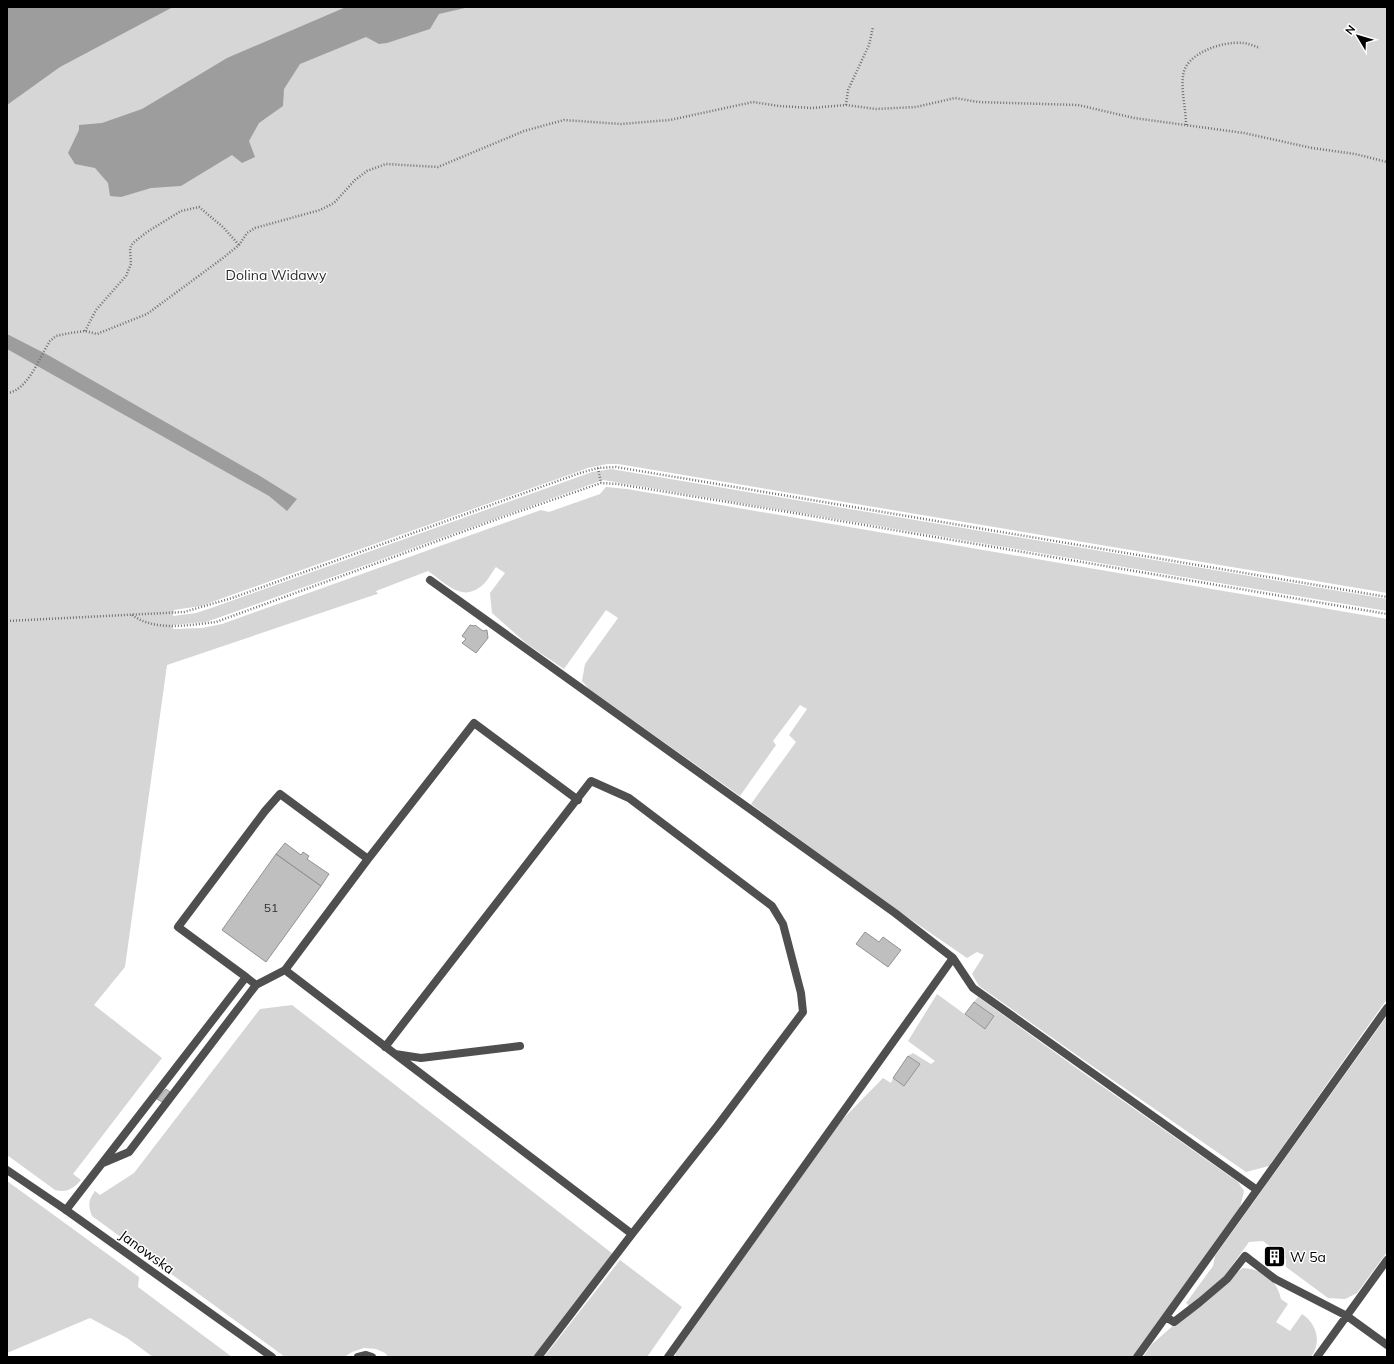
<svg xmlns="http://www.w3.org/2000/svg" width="1394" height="1364" viewBox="0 0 1394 1364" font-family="Mulish,sans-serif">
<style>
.green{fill:#d6d6d6}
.water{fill:#9d9d9d}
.building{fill:#bfbfbf;stroke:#939393}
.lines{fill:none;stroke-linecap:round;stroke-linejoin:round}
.path{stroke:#717171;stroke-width:2.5;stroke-dasharray:1 2;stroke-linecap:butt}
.service{stroke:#4f4f4f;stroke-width:8}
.minor{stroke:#4f4f4f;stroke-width:8}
.labels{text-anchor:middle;stroke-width:3;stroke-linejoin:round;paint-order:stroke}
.number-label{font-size:12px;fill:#303030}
.park-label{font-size:14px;fill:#2d2d2d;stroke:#fff}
.street-label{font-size:14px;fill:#000;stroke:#fff}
.poi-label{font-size:14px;fill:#000;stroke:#fff;text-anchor:start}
</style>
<rect width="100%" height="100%" fill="#fff"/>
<path class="green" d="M 7,7 L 1387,7 L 1387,593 L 618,464 L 607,464 L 588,468 L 223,598 L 201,606 L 174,610 L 173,616 L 196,613 L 214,607 L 592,472 L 611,469 L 1387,599 L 1387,611 L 603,480 L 215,619 L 205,622 L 173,625 L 173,629 L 202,628 L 222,624 L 541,510 L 549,512 L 600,494 L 606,487 L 627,489 L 1387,619 L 1387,999 L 1269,1166 L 1246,1172 L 1088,1063 L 979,986 L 972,974 L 984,955 L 977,952 L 967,958 L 897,910 L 751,804 L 796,742 L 789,735 L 807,709 L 800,705 L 773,741 L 776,745 L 740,796 L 589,689 L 582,681 L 585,664 L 618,618 L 606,610 L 564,669 L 527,644 L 492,613 L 490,593 L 505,573 L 496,567 C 491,573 487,583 480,587 C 461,602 444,582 428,571 L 376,591 L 378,594 L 377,594 L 167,665 L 125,967 L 94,1005 L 162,1058 L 73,1174 L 81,1180 C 73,1189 67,1193 55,1190 L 7,1155 Z
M 937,994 L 985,1029 L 994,1016 L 974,1002 L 978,997 L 1082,1072 L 1238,1182 L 1244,1191 L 1240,1208 L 1146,1338 L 1133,1357 L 675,1357 L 676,1353 L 841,1121 L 883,1078 L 891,1083 L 893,1078 L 904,1086 L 919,1064 L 908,1056 L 913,1053 L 931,1064 L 935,1061 L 908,1041 Z
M 292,1005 L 613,1254 L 612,1257 L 534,1357 L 388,1357 L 385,1353 L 376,1349 L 364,1348 L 352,1352 L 344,1357 L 285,1357 L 92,1216 C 88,1206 88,1200 95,1191 L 100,1195 L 134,1173 L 260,1009 Z
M 1387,1016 L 1387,1252 L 1357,1293 L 1345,1299 L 1328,1298 L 1286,1267 L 1286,1259 L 1263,1241 L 1249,1242 L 1223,1278 L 1189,1306 L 1186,1303 L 1213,1266 L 1215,1256 Z
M 7,1181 L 139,1277 L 138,1287 L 232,1357 L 153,1357 L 127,1338 L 90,1318 L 7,1353 Z
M 620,1260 L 682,1307 L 647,1357 L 544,1357 Z
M 1243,1268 C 1263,1269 1277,1280 1281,1299 L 1288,1304 L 1276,1322 L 1290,1331 L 1302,1314 C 1317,1324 1322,1342 1311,1357 L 1143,1357 L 1152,1344 L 1175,1324 L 1202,1306 L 1230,1281 L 1236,1273 Z"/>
<path class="water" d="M 7,7 L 173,7 L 60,67 L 7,105 Z
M 346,7 L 469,7 L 439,14 L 430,29 L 387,43 L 379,44 L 366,37 L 300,64 L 284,89 L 283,106 L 259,123 L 249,141 L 255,157 L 242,163 L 232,155 L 181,186 L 151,188 L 121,197 L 110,196 L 108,183 L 95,168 L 75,164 L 68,153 L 79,130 L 79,125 L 102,123 L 142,109 L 227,58 Z
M 7,334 L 48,355 L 260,476 L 297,499 L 287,511 L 269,496 L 7,349 Z"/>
<path class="building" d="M 470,625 L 474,626 L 475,625 L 483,631 L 487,630 L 488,638 L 476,653 L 462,643 L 466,639 L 462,636 Z
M 285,843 L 301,855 L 303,852 L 309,856 L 307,859 L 329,874 L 321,886 L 276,854 Z
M 276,854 L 321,886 L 266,962 L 222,930 Z
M 865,932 L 879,942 L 883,937 L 901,950 L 888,967 L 856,944 Z
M 974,1002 L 994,1016 L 985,1029 L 965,1014 Z
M 908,1056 L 920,1064 L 904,1086 L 893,1078 Z
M 166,1089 L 170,1092 L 162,1102 L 157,1099 Z
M 1272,1251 L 1280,1257 L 1277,1262 L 1269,1256 Z"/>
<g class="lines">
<path class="path" d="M 846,105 L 848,90 L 869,45 L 873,27
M 1186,125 C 1186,109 1181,92 1183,76 C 1185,53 1223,41 1242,43 C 1248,43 1254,46 1260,48
M 85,331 L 96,310 L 126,276 L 131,264 L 130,248 L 133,243 L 147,232 L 181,211 L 199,207 L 223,227 L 239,245
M 7,393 C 28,391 40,356 50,341 L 56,336 L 70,333 L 85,331 L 97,334 L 147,314 L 223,258 L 239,245 L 247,233 L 255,228 L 320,210 L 334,203 L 355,180 L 367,171 L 386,164 L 438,167 L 524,131 L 564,120 L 621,124 L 670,120 L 753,102 L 779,106 L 812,108 L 846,105 L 876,109 L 916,107 L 955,98 L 978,102 L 1078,105 L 1134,118 L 1244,133 L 1312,148 L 1355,154 L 1387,162
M 598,468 L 601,483
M 132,615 C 156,632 188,625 216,622 L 503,517 L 601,483 L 618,484 L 788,512 L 1387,614
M 7,621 L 184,612 L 232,598 L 580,473 L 598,468 L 616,467 L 1387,597"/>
<path class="service" d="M 430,580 L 895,913 L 953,958 L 668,1357
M 953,958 L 973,988 L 1257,1190 L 1137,1357
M 285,970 L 395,1054 L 421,1058 L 520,1046
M 246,977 L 256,985 L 285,970 L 368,859 L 474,723 L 578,800
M 385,1047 L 591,781 L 629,798 L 772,906 L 783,924 L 801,993 L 803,1012 L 718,1125 L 632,1234
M 395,1054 L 632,1234 L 538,1357
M 103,1163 L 129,1152 L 256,985
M 1257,1190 L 1387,1008
M 66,1210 L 246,977 L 178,927 L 265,811 L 280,794 L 368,859
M 1166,1317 L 1174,1322 L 1200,1302 L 1227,1279 L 1245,1256 L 1275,1279 L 1347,1316 L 1387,1345
M 358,1357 L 366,1355 L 372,1357
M 1317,1357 L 1387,1260"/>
<path class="minor" d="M 7,1170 L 66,1210 L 272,1357"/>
</g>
<defs>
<symbol id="building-square" viewBox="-11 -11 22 22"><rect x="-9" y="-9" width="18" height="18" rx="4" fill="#000" stroke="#fff"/><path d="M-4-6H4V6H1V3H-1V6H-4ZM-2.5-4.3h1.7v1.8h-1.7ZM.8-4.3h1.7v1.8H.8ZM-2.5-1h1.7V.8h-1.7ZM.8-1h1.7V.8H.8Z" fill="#fff"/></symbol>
</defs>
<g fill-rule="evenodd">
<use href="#building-square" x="1262" y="1244" width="25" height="25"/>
</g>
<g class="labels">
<g class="number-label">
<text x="271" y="912">51</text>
</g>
<g class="park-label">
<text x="276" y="280">Dolina Widawy</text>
</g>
<g class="street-label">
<text transform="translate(147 1252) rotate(36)" y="5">Janowska</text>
</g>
<g class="poi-label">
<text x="1290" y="1262">W 5a</text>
</g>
</g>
<rect width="1394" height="1364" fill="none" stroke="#000000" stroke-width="16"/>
<g transform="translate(1358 36) rotate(308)" stroke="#ffffff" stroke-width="3" paint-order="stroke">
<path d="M0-3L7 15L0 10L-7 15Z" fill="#000000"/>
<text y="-6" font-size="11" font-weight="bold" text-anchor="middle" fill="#000000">N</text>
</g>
</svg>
